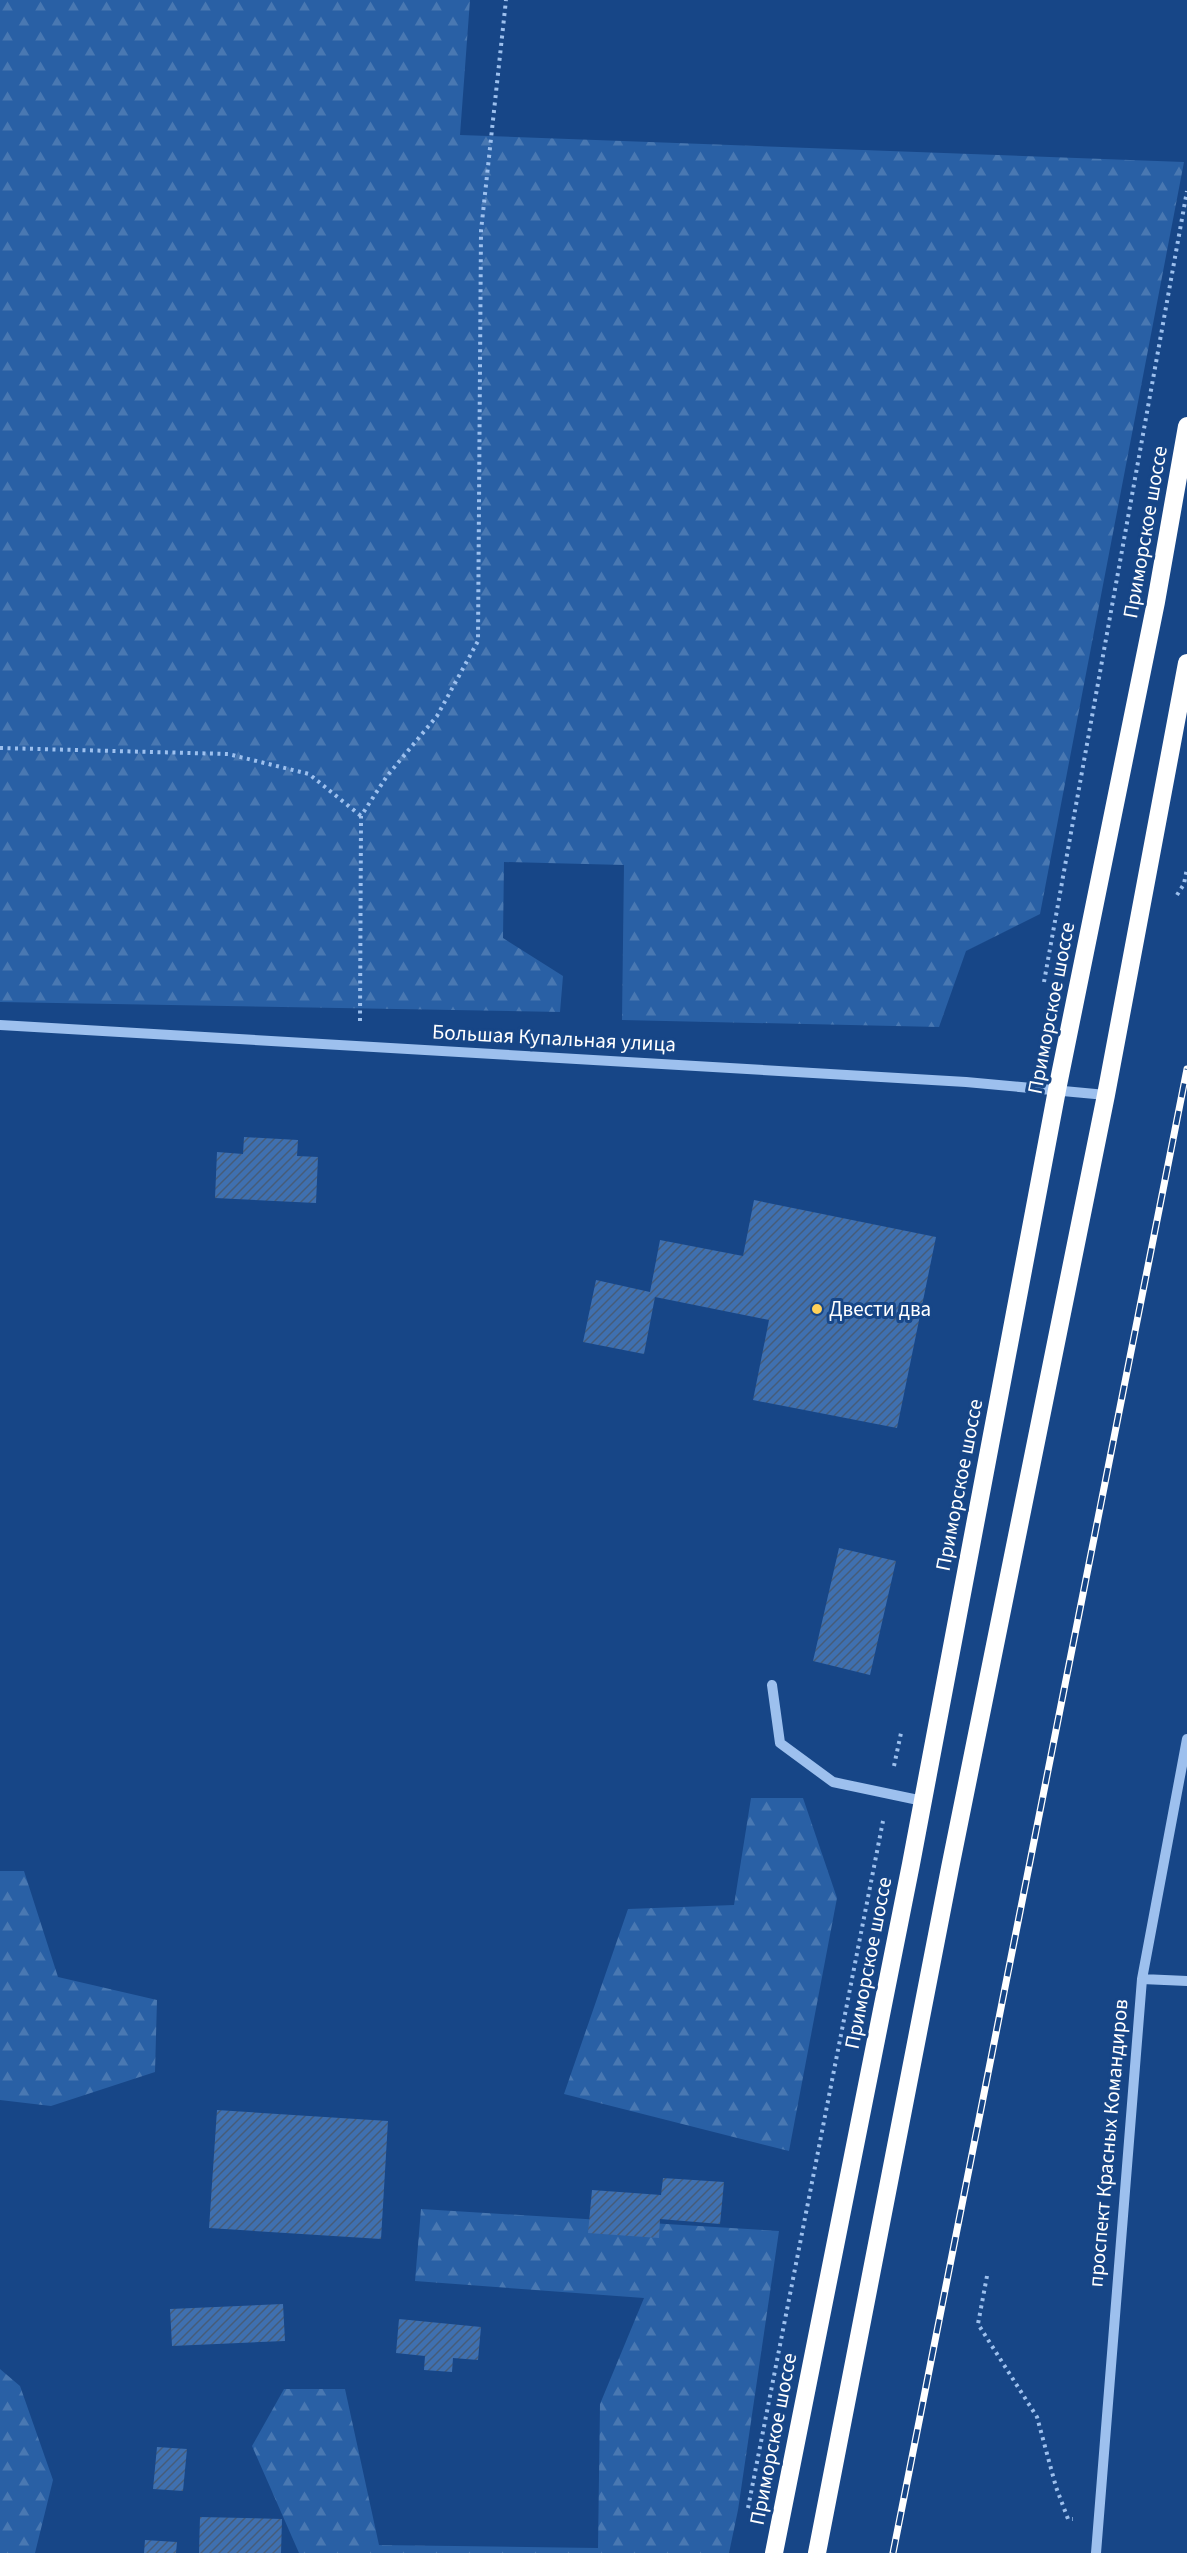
<svg xmlns="http://www.w3.org/2000/svg" width="1187" height="2553" viewBox="0 0 1187 2553" font-family="'Source Sans 3',sans-serif">
<style>
.forest{fill:url(#forest-firs)}
.building{fill:url(#building-hatch)}
.lines{fill:none;stroke-linecap:round;stroke-linejoin:round}
.path{stroke:#9dc0ee;stroke-width:4;stroke-dasharray:3 4.5;stroke-linecap:butt}
.minor{stroke:#9dc0ee;stroke-width:10}
.highway{stroke:#fff;stroke-width:18}
.rail-casing{stroke:#fff;stroke-width:7}
.rail{stroke:#174687;stroke-width:4.5;stroke-dasharray:14;stroke-linecap:butt}
.poi-dot{fill:#ffd159;stroke:#174687;stroke-width:2}
.labels{text-anchor:middle;stroke-width:6;stroke-linejoin:round;paint-order:stroke}
.street-label{font-size:21px;fill:#fff;stroke:#174687}
.poi-label{font-size:21px;fill:#fff;stroke:#174687;text-anchor:start}
</style>
<defs>
<pattern id="forest-firs" width="22" height="20" patternUnits="userSpaceOnUse" patternTransform="scale(1.5)"><rect width="22" height="20" fill="#2960a5"/><path d="M5 1l3.5 6h-7zM16 11l3.5 6h-7z" fill="#4978b2"/></pattern>
<pattern id="building-hatch" width="6" height="6" patternUnits="userSpaceOnUse" patternTransform="scale(1.5)"><rect width="6" height="6" fill="#3f70b0"/><path d="M-1 1l2-2M0 6l6-6M5 7l2-2" fill="none" stroke="#465c79"/></pattern>
</defs>
<rect width="100%" height="100%" fill="#174687"/>
<path class="forest" d="M 0,0 L 470,0 L 460,135 L 1184,162 L 1040,914 L 966,951 L 939,1027 L 622,1020 L 624,865 L 504,862 L 503,938 L 563,976 L 560,1012 L 0,1002 Z
M 751,1798 L 803,1798 L 837,1898 L 789,2151 L 564,2094 L 628,1909 L 734,1905 Z
M 0,1871 L 24,1871 L 58,1977 L 157,2000 L 155,2072 L 51,2106 L 0,2100 Z
M 421,2209 L 779,2231 L 738,2510 L 729,2553 L 299,2553 L 252,2446 L 284,2389 L 345,2389 L 379,2545 L 598,2548 L 600,2404 L 644,2298 L 415,2281 Z
M 0,2369 L 20,2386 L 53,2480 L 35,2553 L 0,2553 Z"/>
<path class="building" d="M 244,1137 L 298,1140 L 297,1156 L 318,1157 L 316,1203 L 215,1198 L 217,1152 L 243,1154 Z
M 754,1200 L 936,1237 L 897,1428 L 753,1400 L 769,1320 L 655,1297 L 644,1354 L 583,1342 L 596,1280 L 650,1292 L 660,1240 L 743,1256 Z
M 839,1548 L 896,1561 L 870,1675 L 813,1661 Z
M 217,2110 L 388,2121 L 381,2239 L 209,2228 Z
M 663,2178 L 724,2182 L 720,2224 L 660,2219 L 659,2238 L 588,2233 L 592,2190 L 661,2195 Z
M 283,2304 L 285,2341 L 172,2346 L 170,2309 Z
M 399,2319 L 481,2327 L 478,2360 L 453,2358 L 452,2372 L 424,2370 L 425,2356 L 396,2353 Z
M 157,2447 L 187,2449 L 183,2491 L 153,2489 Z
M 200,2517 L 282,2519 L 281,2553 L 199,2553 Z
M 145,2540 L 177,2542 L 176,2553 L 144,2553 Z"/>
<g class="lines">
<path class="path" d="M 0,748 L 228,754 L 309,774 L 361,816
M 1177,895 L 1184,884 L 1187,868
M 1044,982 L 1187,191
M 360,1021 L 361,816 L 387,776 L 437,716 L 478,641 L 481,231 L 506,0
M 894,1766 L 901,1733
M 987,2276 L 978,2324 L 1037,2417 L 1056,2487 L 1068,2519 L 1073,2519
M 748,2508 L 883,1821"/>
<path class="minor" d="M 0,1025 L 966,1082 L 1106,1095
M 772,1685 L 780,1743 L 833,1782 L 923,1801
M 1142,1979 L 1187,1981
M 1096,2553 L 1142,1979 L 1187,1739"/>
<path class="highway" d="M 774,2553 L 911,1864 L 1057,1090 L 1156,602 L 1187,426
M 817,2553 L 950,1868 L 1106,1095 L 1187,663"/>
<defs>
<path id="rail" d="M 893,2553 L 1187,1069"/>
</defs>
<use href="#rail" class="rail-casing"/>
<use href="#rail" class="rail"/>
</g>
<circle class="poi-dot" cx="817" cy="1309" r="6"/>
<g class="labels">
<g class="street-label">
<text transform="translate(1145 532) rotate(-80)" y="7">Приморское шоссе</text>
<text transform="translate(1051 1008) rotate(-79)" y="7">Приморское шоссе</text>
<text transform="translate(554 1038) rotate(3)" y="7">Большая Купальная улица</text>
<text transform="translate(959 1485) rotate(-79)" y="7">Приморское шоссе</text>
<text transform="translate(868 1963) rotate(-79)" y="7">Приморское шоссе</text>
<text transform="translate(1108 2143) rotate(-85)" y="7">проспект Красных Командиров</text>
<text transform="translate(773 2439) rotate(-79)" y="7">Приморское шоссе</text>
</g>
<g class="poi-label">
<text x="829" y="1316">Двести два</text>
</g>
</g>
</svg>
